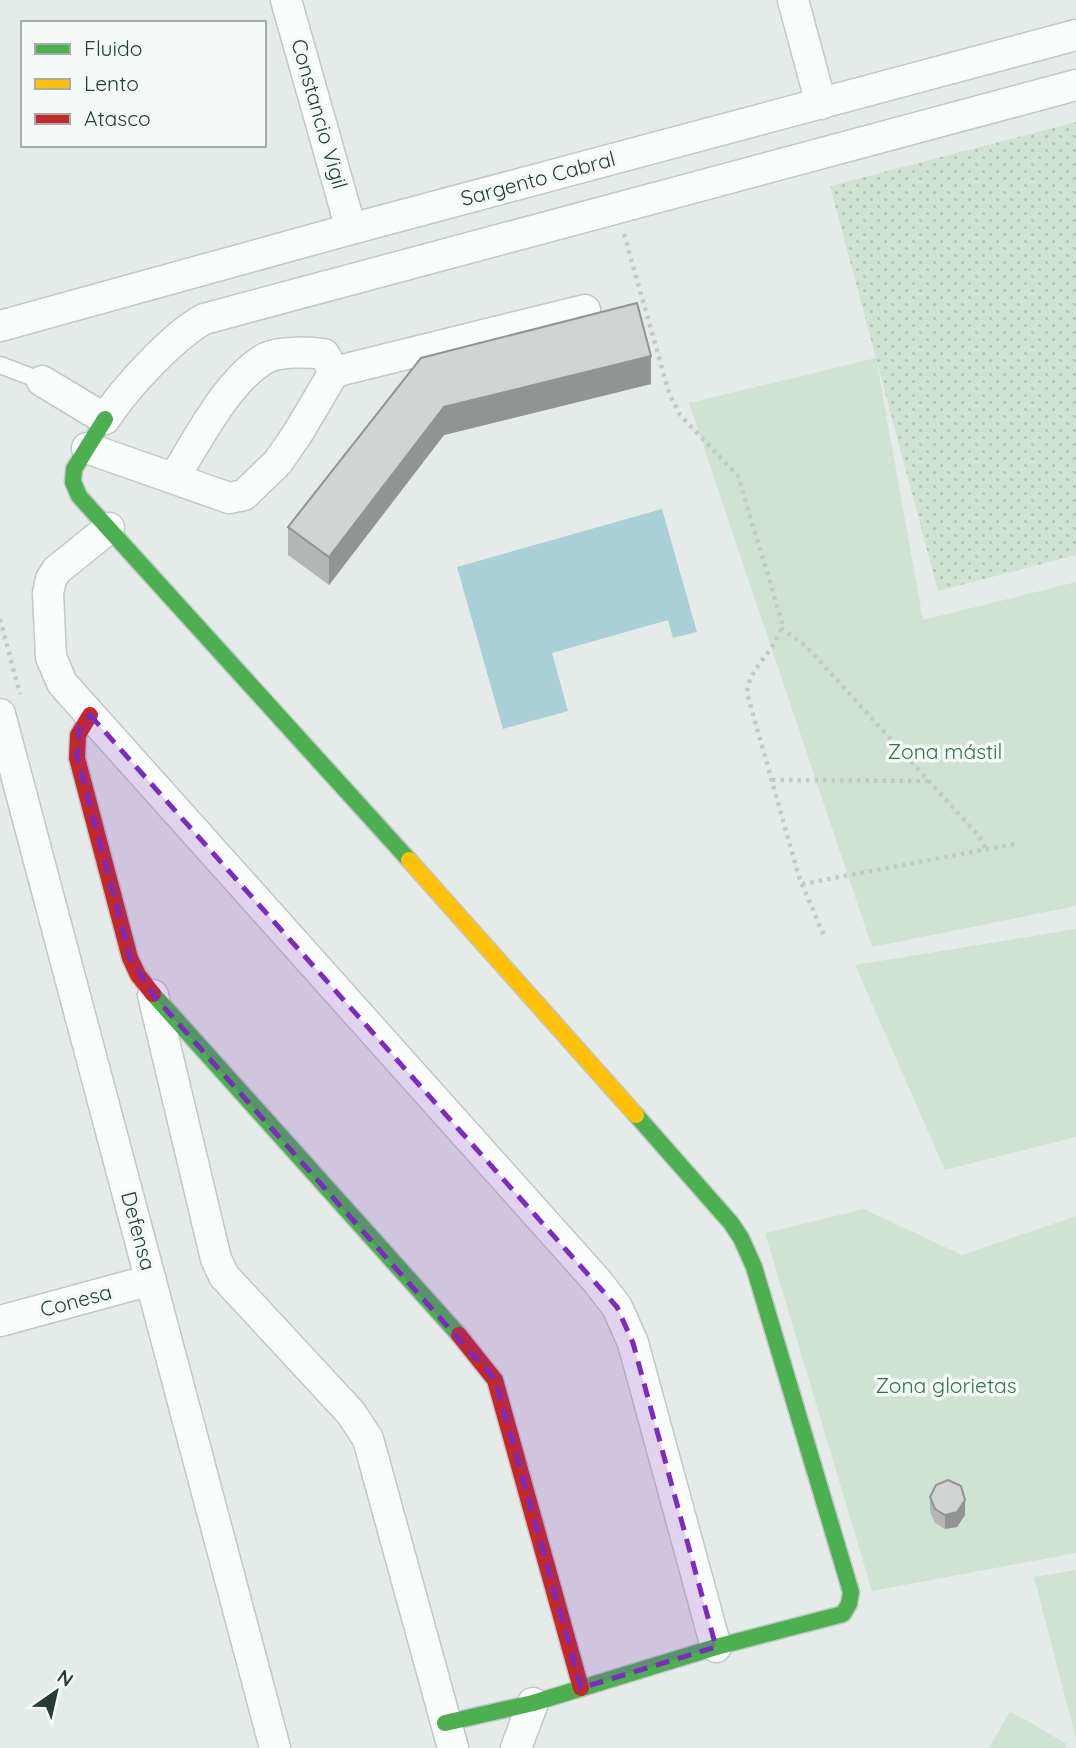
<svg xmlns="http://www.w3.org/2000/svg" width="1076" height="1748" viewBox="0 0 1076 1748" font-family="Quicksand,sans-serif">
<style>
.grass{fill:url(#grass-dots)}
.park{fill:#cfe3d5}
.water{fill:#a8d0d6}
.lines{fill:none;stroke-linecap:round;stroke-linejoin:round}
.lane-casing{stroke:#c2c8c5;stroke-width:19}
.street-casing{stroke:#c2c8c5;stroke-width:33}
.fast-casing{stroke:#c1c8c5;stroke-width:19}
.slow-casing{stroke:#c1c8c5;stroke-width:19}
.jam-casing{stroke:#c1c8c5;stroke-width:19}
.path{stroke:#c2cac7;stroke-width:4.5;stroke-dasharray:3.5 5;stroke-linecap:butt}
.lane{stroke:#fbfcfc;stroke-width:16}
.street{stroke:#fbfcfc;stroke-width:30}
.fast{stroke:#4caf50;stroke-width:16}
.slow{stroke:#ffc107;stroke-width:16}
.jam{stroke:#c62828;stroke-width:16}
.wall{fill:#b3b6b5}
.shaded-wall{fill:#929494}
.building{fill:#d0d4d3;stroke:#929494;stroke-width:2}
.marked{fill:#7b2cbf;fill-opacity:0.2;stroke:#7b2cbf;stroke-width:5;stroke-dasharray:14 9;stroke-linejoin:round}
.labels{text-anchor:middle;stroke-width:7;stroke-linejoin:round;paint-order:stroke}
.street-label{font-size:21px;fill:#243d37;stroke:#f4f9f7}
.park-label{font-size:21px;fill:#2f734b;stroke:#f4f9f7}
</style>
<defs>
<pattern id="grass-dots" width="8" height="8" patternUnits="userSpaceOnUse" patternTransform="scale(1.75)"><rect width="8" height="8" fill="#cfe3d5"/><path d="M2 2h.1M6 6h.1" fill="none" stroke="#b2c4b7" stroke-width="1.8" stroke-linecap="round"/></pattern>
</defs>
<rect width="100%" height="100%" fill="#e5ebe8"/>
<path class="grass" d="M 1076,122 L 1076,555 L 938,591 L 830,186 Z"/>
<path class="park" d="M 876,358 L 923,620 L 1076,582 L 1076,906 L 872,947 L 689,403 Z
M 1076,929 L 1076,1137 L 945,1170 L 855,965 Z
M 864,1209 L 962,1255 L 1076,1216 L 1076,1553 L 872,1591 L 765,1233 Z
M 1076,1570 L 1076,1739 L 1034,1577 Z
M 1010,1711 L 1067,1744 L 1065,1748 L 989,1748 Z"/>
<path class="water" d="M 662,509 L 697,632 L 673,638 L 668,620 L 552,653 L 568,711 L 503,729 L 457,567 Z"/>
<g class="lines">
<defs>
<path id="lane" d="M 0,365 L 42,381"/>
<path id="street" d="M 286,0 L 351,229
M 793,0 L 821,104
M 0,326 L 351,229 L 1076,35
M 334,372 L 585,310
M 42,381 L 105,419 C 124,389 173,336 204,319 L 1076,85
M 87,448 L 229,498 L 244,495 L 278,462 L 298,433 L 334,372 L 324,354 C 309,352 280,351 266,358 C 228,379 197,441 174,478
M 109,528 L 57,570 L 51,579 L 48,593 L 51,657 L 62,683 L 597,1281 L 617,1307 L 633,1343 L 716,1647
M 0,714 L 275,1748
M 153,995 L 216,1259 L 224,1276 L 351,1413 L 368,1439 L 453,1748
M 0,1321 L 151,1280
M 516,1748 L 533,1703"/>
<path id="fast" d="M 105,419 L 74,469 L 73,482 L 79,496 L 409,860
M 153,994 L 459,1335
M 445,1723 L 533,1703 L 716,1647 L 843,1614 L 849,1604 L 851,1592 L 754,1267 L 741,1238 L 731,1223 L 636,1115"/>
<path id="slow" d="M 409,860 L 636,1115"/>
<path id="jam" d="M 90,715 L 78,735 L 77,758 L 130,958 L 138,975 L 153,994
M 459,1335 L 495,1380 L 581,1688"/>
</defs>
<use href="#lane" class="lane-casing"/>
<use href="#street" class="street-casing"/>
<use href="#fast" class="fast-casing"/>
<use href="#slow" class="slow-casing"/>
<use href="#jam" class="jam-casing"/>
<path class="path" d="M 624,234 L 669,393 L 680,415 L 738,476 L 782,622 C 779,650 749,665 747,693 L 799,877 L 825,938
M 0,619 L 20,694
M 781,628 L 805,645 L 979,836 L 986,849
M 772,780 L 928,781
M 802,884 L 1015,844"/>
<use href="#lane" class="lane"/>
<use href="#street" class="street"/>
<use href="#fast" class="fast"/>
<use href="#slow" class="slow"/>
<use href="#jam" class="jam"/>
</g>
<path class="wall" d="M 421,358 L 651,384 L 444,435 L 329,585 L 288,555 L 288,527 Z
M 930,1497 L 965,1515 L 957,1527 L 945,1529 L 935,1523 L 930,1512 Z"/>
<path class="shaded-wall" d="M 651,356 L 651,384 L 444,435 L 329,585 L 329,557 L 444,407 Z
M 965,1500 L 965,1515 L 957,1527 L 945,1529 L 945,1515 Z"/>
<path class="building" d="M 637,303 L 651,356 L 444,407 L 329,557 L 288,527 L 421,358 Z
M 948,1480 L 961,1486 L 965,1500 L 957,1512 L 945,1515 L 935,1509 L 930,1497 L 936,1485 Z"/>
<path class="marked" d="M 90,715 L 617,1307 L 633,1343 L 716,1647 L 581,1688 L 495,1380 L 153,995 L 130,958 L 77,758 L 79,728 Z"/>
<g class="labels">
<g class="street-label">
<text transform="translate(319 114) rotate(74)" y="7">Constancio Vigil</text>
<text transform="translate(538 179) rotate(-15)" y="7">Sargento Cabral</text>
<text transform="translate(138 1231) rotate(75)" y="7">Defensa</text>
<text transform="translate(76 1301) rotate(-15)" y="7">Conesa</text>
</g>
<g class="park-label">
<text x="945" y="759">Zona mástil</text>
<text x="946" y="1393">Zona glorietas</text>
</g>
</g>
<rect x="21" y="21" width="245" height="126" fill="#f4f9f7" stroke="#a1aeaa" stroke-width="2"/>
<rect x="35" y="44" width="35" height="10" fill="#4caf50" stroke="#a1aeaa" stroke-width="2"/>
<text x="84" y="56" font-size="21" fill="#243d37">Fluido</text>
<rect x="35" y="79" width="35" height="10" fill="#ffc107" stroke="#a1aeaa" stroke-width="2"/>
<text x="84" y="91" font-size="21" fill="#243d37">Lento</text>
<rect x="35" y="114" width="35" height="10" fill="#c62828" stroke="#a1aeaa" stroke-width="2"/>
<text x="84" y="126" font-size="21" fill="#243d37">Atasco</text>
<g transform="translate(56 1692) rotate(34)" stroke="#f4f9f7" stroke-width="5" paint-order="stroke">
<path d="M0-5L12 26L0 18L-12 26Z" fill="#243d37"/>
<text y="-10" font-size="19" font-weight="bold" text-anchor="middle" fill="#243d37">N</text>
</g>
</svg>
